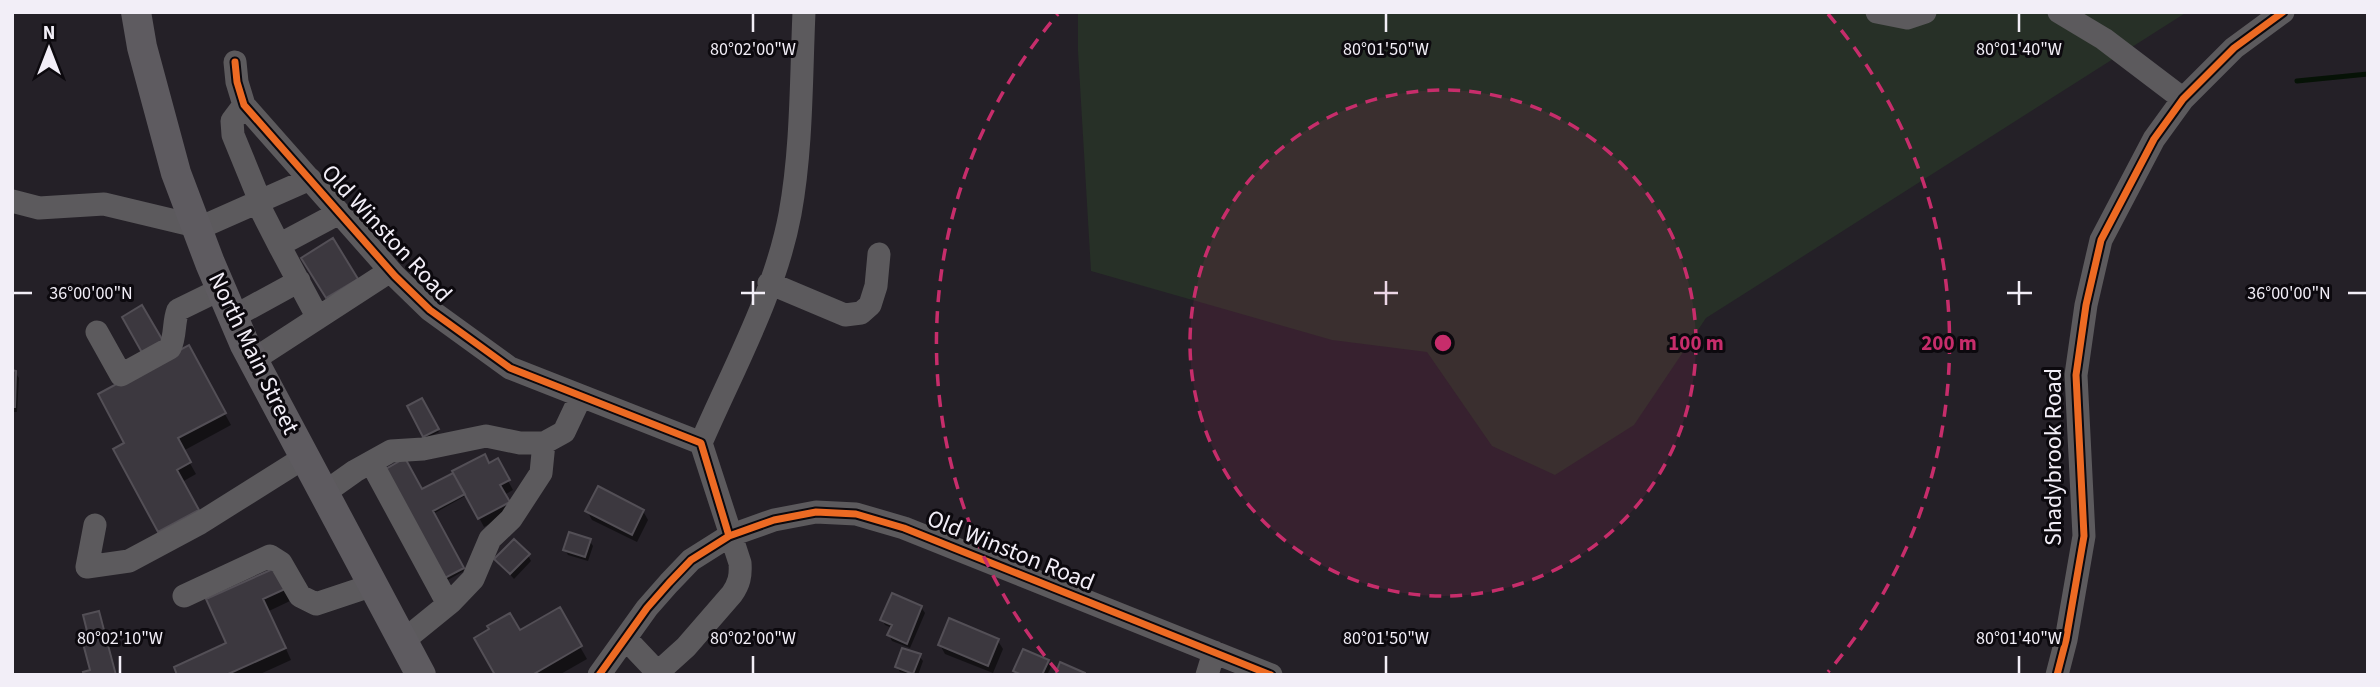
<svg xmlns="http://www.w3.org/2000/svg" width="2380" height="687" viewBox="0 0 2380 687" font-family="'Source Sans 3',sans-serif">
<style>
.green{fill:#273027}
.shadow{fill:#0007}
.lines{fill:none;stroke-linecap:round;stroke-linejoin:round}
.stream{stroke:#061206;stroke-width:5}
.building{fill:#3c383f;stroke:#534f56;stroke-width:2}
.minor{stroke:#5c5a5d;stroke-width:23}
.major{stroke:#5e5b60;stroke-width:30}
.cycleway-casing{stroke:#0c090e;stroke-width:11}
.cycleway{stroke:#ed6a23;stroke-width:7}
.ticks{fill:none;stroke:#f2eef7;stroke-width:2.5}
.ring{fill:none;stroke:#c72d6b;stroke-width:3.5;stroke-dasharray:12 9}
.labels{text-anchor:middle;stroke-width:6;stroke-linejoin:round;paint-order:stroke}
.street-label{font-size:24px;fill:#f2eef7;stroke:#0c090e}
.ticks-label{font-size:18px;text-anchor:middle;fill:#f2eef7;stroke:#0c090e;stroke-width:6;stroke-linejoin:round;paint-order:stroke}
.centre{fill:#c72d6b;stroke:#0c090e;stroke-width:3.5}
.ring-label{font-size:21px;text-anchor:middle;font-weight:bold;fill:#c72d6b;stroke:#0c090e;stroke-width:6;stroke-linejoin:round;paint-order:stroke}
</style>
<rect width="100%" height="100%" fill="#242027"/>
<path class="green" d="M 1078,12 L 2187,12 L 1706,318 L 1634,425 L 1555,475 L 1492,446 L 1427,352 L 1332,340 L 1091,271 L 1078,51 Z"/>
<path class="shadow" d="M 188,347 L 231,425 L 183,451 L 196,474 L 182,482 L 204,522 L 166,542 L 115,450 L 127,444 Z
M 12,372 L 15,372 L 19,378 L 17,412 L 12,412 Z
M 421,400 L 439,432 L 426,438 L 409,407 Z
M 497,460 L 513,490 L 504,495 L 513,512 L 484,527 L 467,495 L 433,514 L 464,571 L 446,581 L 421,492 L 455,474 Z
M 587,511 L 643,511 L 648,520 L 637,542 L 592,520 Z
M 589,540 L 593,546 L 588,561 L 568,555 L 565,550 Z
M 528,555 L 531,561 L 514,579 L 496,559 Z
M 281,582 L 290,601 L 269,611 L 291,660 L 258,675 L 179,675 L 229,643 L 209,600 Z
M 921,607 L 925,613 L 910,648 L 892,641 L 889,635 L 892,628 L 885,625 L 882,619 Z
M 559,610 L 587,659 L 559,675 L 497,675 Z
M 98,613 L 103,622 L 117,675 L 85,675 L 92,672 L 89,632 Z
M 998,641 L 1003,649 L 993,673 L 945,654 L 940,645 Z
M 919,656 L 923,661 L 918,675 L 900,672 L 897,667 Z
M 1047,662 L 1051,667 L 1047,675 L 1017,675 L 1015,671 Z"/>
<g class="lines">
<path class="stream" d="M 2297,81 L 2368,74"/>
</g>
<path class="building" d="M 333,238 L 358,279 L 326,298 L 301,258 Z
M 142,305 L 166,346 L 145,358 L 122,317 Z
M 189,345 L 226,413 L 178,438 L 191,462 L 177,470 L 199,510 L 158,532 L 113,449 L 124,443 L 98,394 Z
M 12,370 L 16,371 L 15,407 L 12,407 Z
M 422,398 L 439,429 L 423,437 L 407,406 Z
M 485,454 L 489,463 L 498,458 L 510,480 L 500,485 L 510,502 L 478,519 L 452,471 Z
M 405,458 L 422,489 L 453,473 L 465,494 L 433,511 L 464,568 L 443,579 L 384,470 Z
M 598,486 L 644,510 L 632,535 L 585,511 Z
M 569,532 L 591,539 L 585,557 L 563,550 Z
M 514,539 L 530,554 L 510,574 L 494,559 Z
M 275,568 L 285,589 L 263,599 L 286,648 L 226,675 L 177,675 L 174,667 L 226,643 L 206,599 Z
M 892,593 L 922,606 L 907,644 L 887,635 L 892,625 L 880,620 Z
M 560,607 L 582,646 L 532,675 L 495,675 L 474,638 L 489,629 L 487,626 L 510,613 L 520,630 Z
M 99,611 L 116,675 L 84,675 L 83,672 L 90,670 L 80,632 L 87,631 L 83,615 Z
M 949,618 L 999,639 L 988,666 L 938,645 Z
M 902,648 L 921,654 L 913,674 L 895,667 Z
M 1023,649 L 1049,660 L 1042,675 L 1022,675 L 1013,671 Z
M 1060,662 L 1085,673 L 1085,675 L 1055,675 Z"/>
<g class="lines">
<path class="minor" d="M 1877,12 L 1907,18 L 1925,12
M 2059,12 L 2104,39 L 2183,99
M 235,62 L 237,82 L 244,105 L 395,276 L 430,310 L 510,368 L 701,443 L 740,563 C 741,576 739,584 732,594 L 686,647 L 655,675
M 244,105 L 232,121 L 233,135 L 260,201
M 12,201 L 39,208 L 104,204 L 196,226
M 257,202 L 279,245 L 339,213
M 197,229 L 310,179
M 279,245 L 318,318
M 769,283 L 845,315 L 861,313 L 870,305 L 876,286 L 879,254
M 233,317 L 299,281
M 97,332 L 121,375 L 170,348 C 176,335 173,323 178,310 L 221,289
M 253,360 L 390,271
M 701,443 C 733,369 775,294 790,214 C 802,148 801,79 804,12
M 371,462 L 448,604
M 324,493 L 355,471 L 391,451 L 423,449 L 486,436 L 520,443 L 544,443 L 564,432 L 581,396
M 95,525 L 87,567 L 129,561 L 200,523 L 305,457
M 184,596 L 270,556 L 281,563 L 300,596 L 316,604 L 373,585
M 626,639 L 660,675
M 403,641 L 451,602 L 473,579 L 490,539 L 511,519 L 541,473 L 544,443
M 599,675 L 647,608 L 669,583 L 691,560 L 729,536 L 774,520 L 816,512 L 856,514 L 904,528 L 1271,675
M 1207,675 L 1214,652
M 2057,675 L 2066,640 L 2084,536 L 2076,375 L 2086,305 L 2101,240 L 2154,139 L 2183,99 L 2234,48 L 2283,12"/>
<path class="major" d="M 136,12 L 142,47 L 176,173 L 210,263 L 245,345 L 421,675"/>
<defs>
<path id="cycleway" d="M 235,62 L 237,82 L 244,105 L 395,276 L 430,310 L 510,368 L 701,443 L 729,536
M 599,675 L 647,608 L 669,583 L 691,560 L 729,536 L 774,520 L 816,512 L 856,514 L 904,528 L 1271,675
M 2057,675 L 2066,640 L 2084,536 L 2076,375 L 2086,305 L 2101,240 L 2154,139 L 2183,99 L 2234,48 L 2283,12"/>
</defs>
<use href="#cycleway" class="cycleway-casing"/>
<use href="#cycleway" class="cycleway"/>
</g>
<path class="ticks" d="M 753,14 L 753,32M 1386,14 L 1386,32M 2019,14 L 2019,32M 753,281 L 753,305M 1386,281 L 1386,305M 2019,281 L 2019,305M 14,293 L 32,293M 741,293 L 765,293M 1374,293 L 1398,293M 2007,293 L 2032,293M 2348,293 L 2366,293M 120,656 L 120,673M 753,656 L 753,673M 1386,656 L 1386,673M 2019,656 L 2019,673"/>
<circle cx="1443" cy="343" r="253" fill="#c72d6b" fill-opacity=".12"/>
<g class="ring">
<circle cx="1443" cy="343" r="253"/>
<path d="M1058 672A506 506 0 0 1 1058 14M1828 14A506 506 0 0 1 1828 672"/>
</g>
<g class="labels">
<g class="street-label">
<text transform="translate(387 233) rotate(47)" y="8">Old Winston Road</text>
<text transform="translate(254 353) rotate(64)" y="8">North Main Street</text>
<text transform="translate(2053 457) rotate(-90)" y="8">Shadybrook Road</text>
<text transform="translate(1011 550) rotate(22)" y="8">Old Winston Road</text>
</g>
</g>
<g class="ticks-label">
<text x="753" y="55">80°02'00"W</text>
<text x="1386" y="55">80°01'50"W</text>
<text x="2019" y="55">80°01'40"W</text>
<text x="91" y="299">36°00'00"N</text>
<text x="2289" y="299">36°00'00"N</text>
<text x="120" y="644">80°02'10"W</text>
<text x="753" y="644">80°02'00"W</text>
<text x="1386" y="644">80°01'50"W</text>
<text x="2019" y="644">80°01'40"W</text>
</g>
<circle cx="1443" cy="343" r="10" class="centre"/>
<g class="ring-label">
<text x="1696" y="350">100 m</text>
<text x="1949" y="350">200 m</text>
</g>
<rect width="2380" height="687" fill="none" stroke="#f2eef7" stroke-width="28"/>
<g transform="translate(49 49)" stroke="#0c090e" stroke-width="5" paint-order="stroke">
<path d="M0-5L12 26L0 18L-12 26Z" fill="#f2eef7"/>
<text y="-10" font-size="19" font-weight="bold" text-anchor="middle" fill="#f2eef7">N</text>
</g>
</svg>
